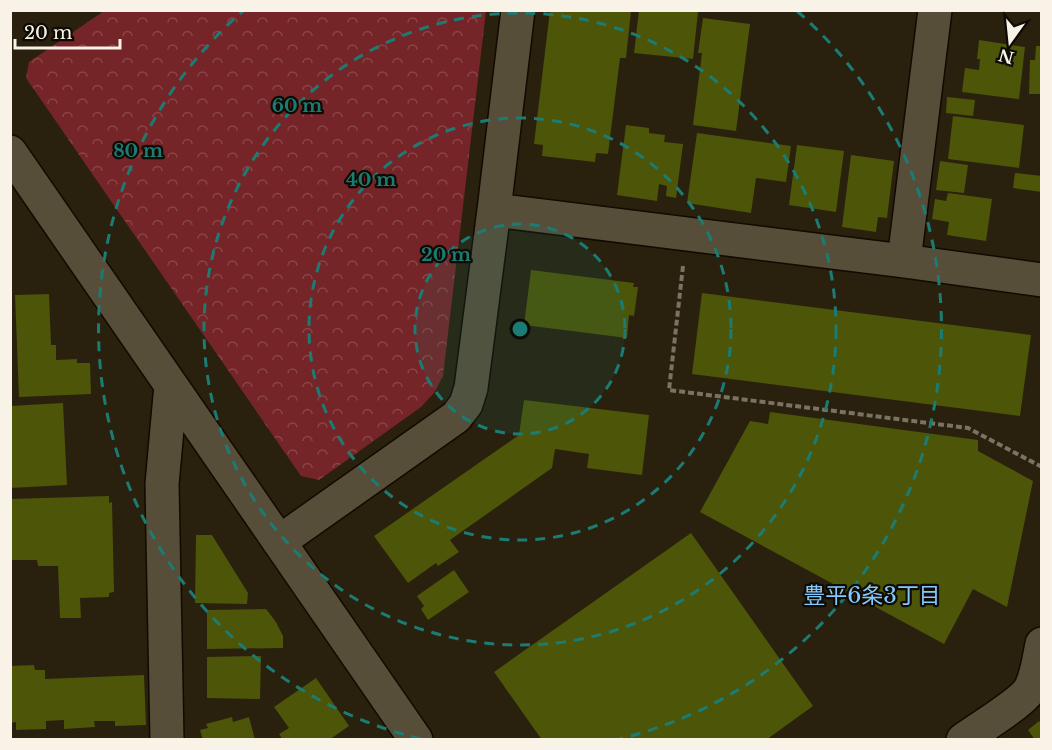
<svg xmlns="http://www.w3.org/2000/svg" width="1052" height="750" viewBox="0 0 1052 750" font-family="'Libre Baskerville','Noto Sans JP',serif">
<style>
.forest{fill:url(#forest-crowns)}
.building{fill:#4c5508}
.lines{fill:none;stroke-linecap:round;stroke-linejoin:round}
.minor-casing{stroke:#120a00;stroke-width:36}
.path{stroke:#7a7263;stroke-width:4;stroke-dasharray:6 3;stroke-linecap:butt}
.minor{stroke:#574e3a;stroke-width:33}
.ring{fill:none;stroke:#1b7c74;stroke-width:3;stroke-dasharray:10 8}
.labels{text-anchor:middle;stroke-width:4.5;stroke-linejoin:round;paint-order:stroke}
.neighbourhood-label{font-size:22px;fill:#85c8fc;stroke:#0e0b04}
.centre{fill:#1b7c74;stroke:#0e0b04;stroke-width:3}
.ring-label{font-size:18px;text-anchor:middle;font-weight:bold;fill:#1b7c74;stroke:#0e0b04;stroke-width:4.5;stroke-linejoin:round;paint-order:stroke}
</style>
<defs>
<pattern id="forest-crowns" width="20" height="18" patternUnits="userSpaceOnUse" patternTransform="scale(1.5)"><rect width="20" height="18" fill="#752528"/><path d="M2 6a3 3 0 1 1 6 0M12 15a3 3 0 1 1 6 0" fill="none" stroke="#894547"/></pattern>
</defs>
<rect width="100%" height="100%" fill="#29200e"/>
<path class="forest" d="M 104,11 L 486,11 L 443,376 L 434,393 L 421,407 L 319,480 L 301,476 L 26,78 L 29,62 Z"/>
<path class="building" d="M 550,10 L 631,11 L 626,58 L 620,58 L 608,154 L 596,153 L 595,162 L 542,156 L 543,145 L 534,144 Z
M 639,10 L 681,10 L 698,12 L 693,59 L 634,53 Z
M 703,18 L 750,24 L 736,131 L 693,125 L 702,53 L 698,53 Z
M 979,40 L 1025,47 L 1019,99 L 962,92 L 965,68 L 979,70 L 980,59 L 977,59 Z
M 1036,46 L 1042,46 L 1042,94 L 1029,94 L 1030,60 L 1035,60 Z
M 947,97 L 975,100 L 973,116 L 946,113 Z
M 953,116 L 1024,125 L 1019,168 L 948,159 Z
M 626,125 L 649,128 L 649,133 L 665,135 L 664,142 L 683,144 L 676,198 L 666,196 L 667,186 L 659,184 L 657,201 L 617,195 Z
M 697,133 L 791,146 L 786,182 L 756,178 L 751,213 L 687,203 Z
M 797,145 L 844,151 L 836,212 L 789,205 Z
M 851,155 L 894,161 L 887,218 L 878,217 L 876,232 L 842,227 Z
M 940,161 L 968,165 L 964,193 L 936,190 Z
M 1015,173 L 1042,176 L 1042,192 L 1013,188 Z
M 948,193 L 992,199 L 986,241 L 947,235 L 949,222 L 932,219 L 935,199 L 946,201 Z
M 531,270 L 634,283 L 633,287 L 638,287 L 634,316 L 629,315 L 627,338 L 524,325 Z
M 702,293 L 1031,335 L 1020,416 L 692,374 Z
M 49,294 L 51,345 L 56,345 L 56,360 L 77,359 L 77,363 L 90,363 L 91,394 L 19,397 L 15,295 Z
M 524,400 L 649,415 L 642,475 L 587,468 L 589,454 L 555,449 L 552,468 L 450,540 L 459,552 L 438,566 L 436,563 L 408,583 L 374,536 L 519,435 Z
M 63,403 L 67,485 L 10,488 L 10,406 Z
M 770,412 L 978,440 L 978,451 L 1033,481 L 1007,607 L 973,589 L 944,644 L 700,512 L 750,421 L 768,424 Z
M 109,496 L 109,503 L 112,502 L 114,592 L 109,593 L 109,597 L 80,598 L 81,618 L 60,618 L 58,566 L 38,566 L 37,560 L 10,560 L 10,499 Z
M 691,533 L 813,706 L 766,740 L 542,740 L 494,672 Z
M 196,535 L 212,535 L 248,593 L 247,604 L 195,603 Z
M 454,570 L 469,592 L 428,620 L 421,609 L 424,606 L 417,596 Z
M 266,609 L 276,622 L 283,636 L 283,648 L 207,649 L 207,610 Z
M 261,656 L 260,699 L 207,698 L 207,657 Z
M 34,665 L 35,670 L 45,670 L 45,679 L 144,675 L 146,725 L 115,726 L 115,721 L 94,721 L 95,727 L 64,729 L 64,720 L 46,721 L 46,729 L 16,730 L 16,722 L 10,723 L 10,666 Z
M 316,678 L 349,726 L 329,740 L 283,740 L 279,734 L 289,728 L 274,707 Z
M 232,717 L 233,722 L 249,717 L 255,740 L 203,740 L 200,730 L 208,728 L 206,724 Z
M 1039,721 L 1042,724 L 1042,740 L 1035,740 L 1028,730 Z"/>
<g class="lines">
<defs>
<path id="minor" d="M 10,152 L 416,740
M 494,210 L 904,261 L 1042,280
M 904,261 L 935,10
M 279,542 L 456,417 L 466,404 L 471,388 L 494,210 L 518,10
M 167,740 L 162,484 L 171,385
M 963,740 C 978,729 1022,703 1030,689 C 1037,676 1039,658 1042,644"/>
</defs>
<use href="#minor" class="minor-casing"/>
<path class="path" d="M 683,266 L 669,390 L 968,428 L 1042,467"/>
<use href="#minor" class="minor"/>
</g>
<circle cx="520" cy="329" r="105" fill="#1b7c74" fill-opacity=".12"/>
<g class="ring">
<circle cx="520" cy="329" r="105"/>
<circle cx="520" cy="329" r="211"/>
<circle cx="520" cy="329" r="316"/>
<path d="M421 739A422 422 0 0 1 243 11M797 11A422 422 0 0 1 619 739"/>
</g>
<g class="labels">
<g class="neighbourhood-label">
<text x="872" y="603">豊平6条3丁目</text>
</g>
</g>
<circle cx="520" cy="329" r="9" class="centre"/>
<g class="ring-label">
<text x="297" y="112">60 m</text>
<text x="138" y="157">80 m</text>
<text x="371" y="186">40 m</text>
<text x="446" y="261">20 m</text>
</g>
<rect width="1052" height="750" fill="none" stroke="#f8f2e7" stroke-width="24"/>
<g transform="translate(1010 42) rotate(195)" stroke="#0e0b04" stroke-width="4.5" paint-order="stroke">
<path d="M0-4.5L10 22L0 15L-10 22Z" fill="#f8f2e7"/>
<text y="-9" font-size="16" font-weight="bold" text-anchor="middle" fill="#f8f2e7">N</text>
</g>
<path d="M15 39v9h105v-9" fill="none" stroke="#f8f2e7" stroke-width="3"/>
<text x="24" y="39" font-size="18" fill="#f8f2e7" stroke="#0e0b04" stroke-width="4.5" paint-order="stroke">20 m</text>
</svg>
